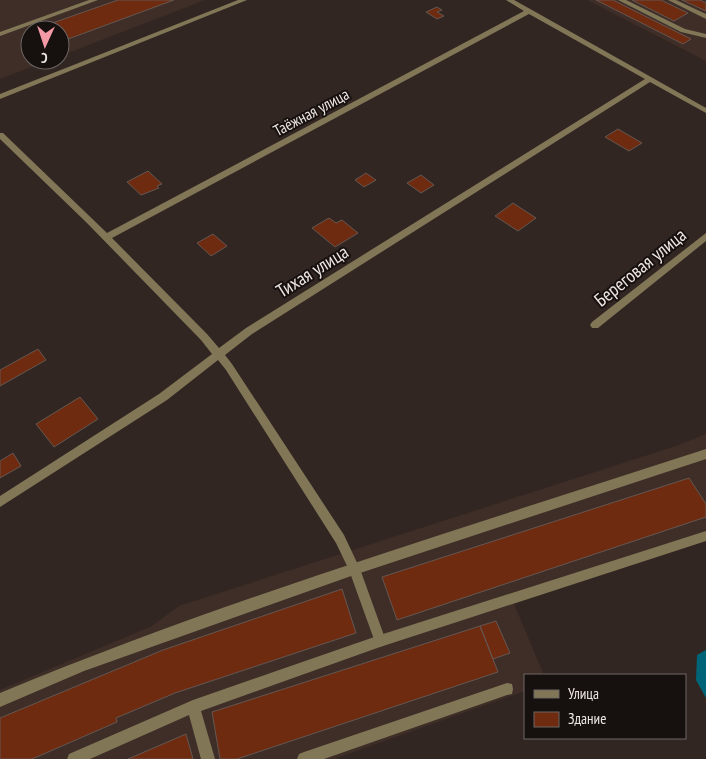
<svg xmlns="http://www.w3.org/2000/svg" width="706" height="759" viewBox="0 0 706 759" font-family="'PT Sans Narrow',sans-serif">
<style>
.built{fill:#3f2e27}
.water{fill:#006478}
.building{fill:#6f2b0f;stroke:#645752}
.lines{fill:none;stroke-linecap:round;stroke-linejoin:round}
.lane{fill:#817757;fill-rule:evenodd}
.street{fill:#817757;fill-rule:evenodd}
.labels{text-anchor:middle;stroke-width:4;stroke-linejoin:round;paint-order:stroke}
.far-street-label{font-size:16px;fill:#eee6e3;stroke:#16100f}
.street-label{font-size:19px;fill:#eee6e3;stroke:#16100f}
</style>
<rect width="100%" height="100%" fill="#322622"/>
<path class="built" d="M 0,0 L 205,0 L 60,56 L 60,30 L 30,30 L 30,60 L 50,60 L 0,79 Z
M 587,0 L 706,0 L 706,61 Z
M 706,434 L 706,541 L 514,604 L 544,675 L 525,675 L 525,691 L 334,759 L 0,759 L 0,690 L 152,626 L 179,606 L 676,446 Z"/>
<path class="water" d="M 706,650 L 706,698 L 696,680 L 697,655 Z"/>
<path class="building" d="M 118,0 L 174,0 L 60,42 L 60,30 L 44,30 L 41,27 Z
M 596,0 L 613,0 L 691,39 L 683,44 Z
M 632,0 L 661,0 L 688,13 L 674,21 Z
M 682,0 L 700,0 L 706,3 L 706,11 Z
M 437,7 L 442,10 L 437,12 L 444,16 L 437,19 L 426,12 Z
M 618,129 L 642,143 L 629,151 L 605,137 Z
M 148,171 L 162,184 L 157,186 L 159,188 L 141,195 L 127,182 Z
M 366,173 L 376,180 L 364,187 L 355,180 Z
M 421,175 L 434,185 L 421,193 L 407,183 Z
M 513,203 L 536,218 L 518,231 L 495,216 Z
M 329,218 L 336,223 L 342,220 L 358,233 L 335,247 L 312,228 Z
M 213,234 L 227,246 L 211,256 L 197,243 Z
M 38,349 L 46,360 L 0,386 L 0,370 Z
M 80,397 L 98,419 L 54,447 L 36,424 Z
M 13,453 L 21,466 L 0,478 L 0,461 Z
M 689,478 L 706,504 L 706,517 L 397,620 L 382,577 Z
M 342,589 L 356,633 L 175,693 L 116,718 L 117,722 L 32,759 L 0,759 L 0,718 L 163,650 Z
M 496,621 L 510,653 L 493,659 L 480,626 Z
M 480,626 L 498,672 L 237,759 L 220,759 L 212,712 Z
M 186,734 L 193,759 L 128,759 Z"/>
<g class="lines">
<path class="lane" d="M 89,0 L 98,0 L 0,36 L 0,32 Z
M 618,0 L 626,0 L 685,29 L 706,34 L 706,38 L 681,32 Z
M 668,0 L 676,0 L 706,14 L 706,19 Z
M 706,449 L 706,459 L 354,575 L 84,671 L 0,707 L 0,693 C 229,598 470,526 706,449 Z
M 706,531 L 706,541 L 380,647 L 201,711 L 215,759 L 201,759 L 189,715 L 90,759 L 67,759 L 69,754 L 193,700 L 380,635 Z
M 507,683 L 512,684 L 513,689 L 512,694 L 507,695 L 324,759 L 297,759 L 299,754 L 304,752 Z"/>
<path class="street" d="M 238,0 L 247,0 L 0,99 L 0,94 Z
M 506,0 L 514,0 L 532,10 L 706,108 L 706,113 L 650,82 L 252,334 L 225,355 L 232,364 L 344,535 L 360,569 L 386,641 L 384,645 L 380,647 L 376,645 L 349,570 L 336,543 L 226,370 L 218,360 L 167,400 L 0,507 L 0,496 L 159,394 L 212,354 L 201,340 L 87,223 L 0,139 L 0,133 L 3,133 L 107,233 L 524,11 ZM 529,14 L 645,79 L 246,328 L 219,348 L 207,334 L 112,238 Z
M 706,233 L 706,241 L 598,328 L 592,328 L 590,325 L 592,322 Z"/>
</g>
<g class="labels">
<g class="far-street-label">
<text transform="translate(311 112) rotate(-28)" y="6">Таёжная улица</text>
</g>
<g class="street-label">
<text transform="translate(640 267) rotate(-39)" y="7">Береговая улица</text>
<text transform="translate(312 271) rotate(-32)" y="7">Тихая улица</text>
</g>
</g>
<rect x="524" y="674" width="162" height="65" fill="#16100f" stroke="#6c6664"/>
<rect x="534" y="690" width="25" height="8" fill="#817757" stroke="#6c6664"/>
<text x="568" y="699" font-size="15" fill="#eee6e3">Улица</text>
<rect x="534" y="712" width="25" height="15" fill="#6f2b0f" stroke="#6c6664"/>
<text x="568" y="724" font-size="15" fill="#eee6e3">Здание</text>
<g transform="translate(45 45) rotate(183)"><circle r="24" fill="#16100f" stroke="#6c6664"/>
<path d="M0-4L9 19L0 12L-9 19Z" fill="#f49aa6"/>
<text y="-8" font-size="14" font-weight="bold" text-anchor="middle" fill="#eee6e3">С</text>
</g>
</svg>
